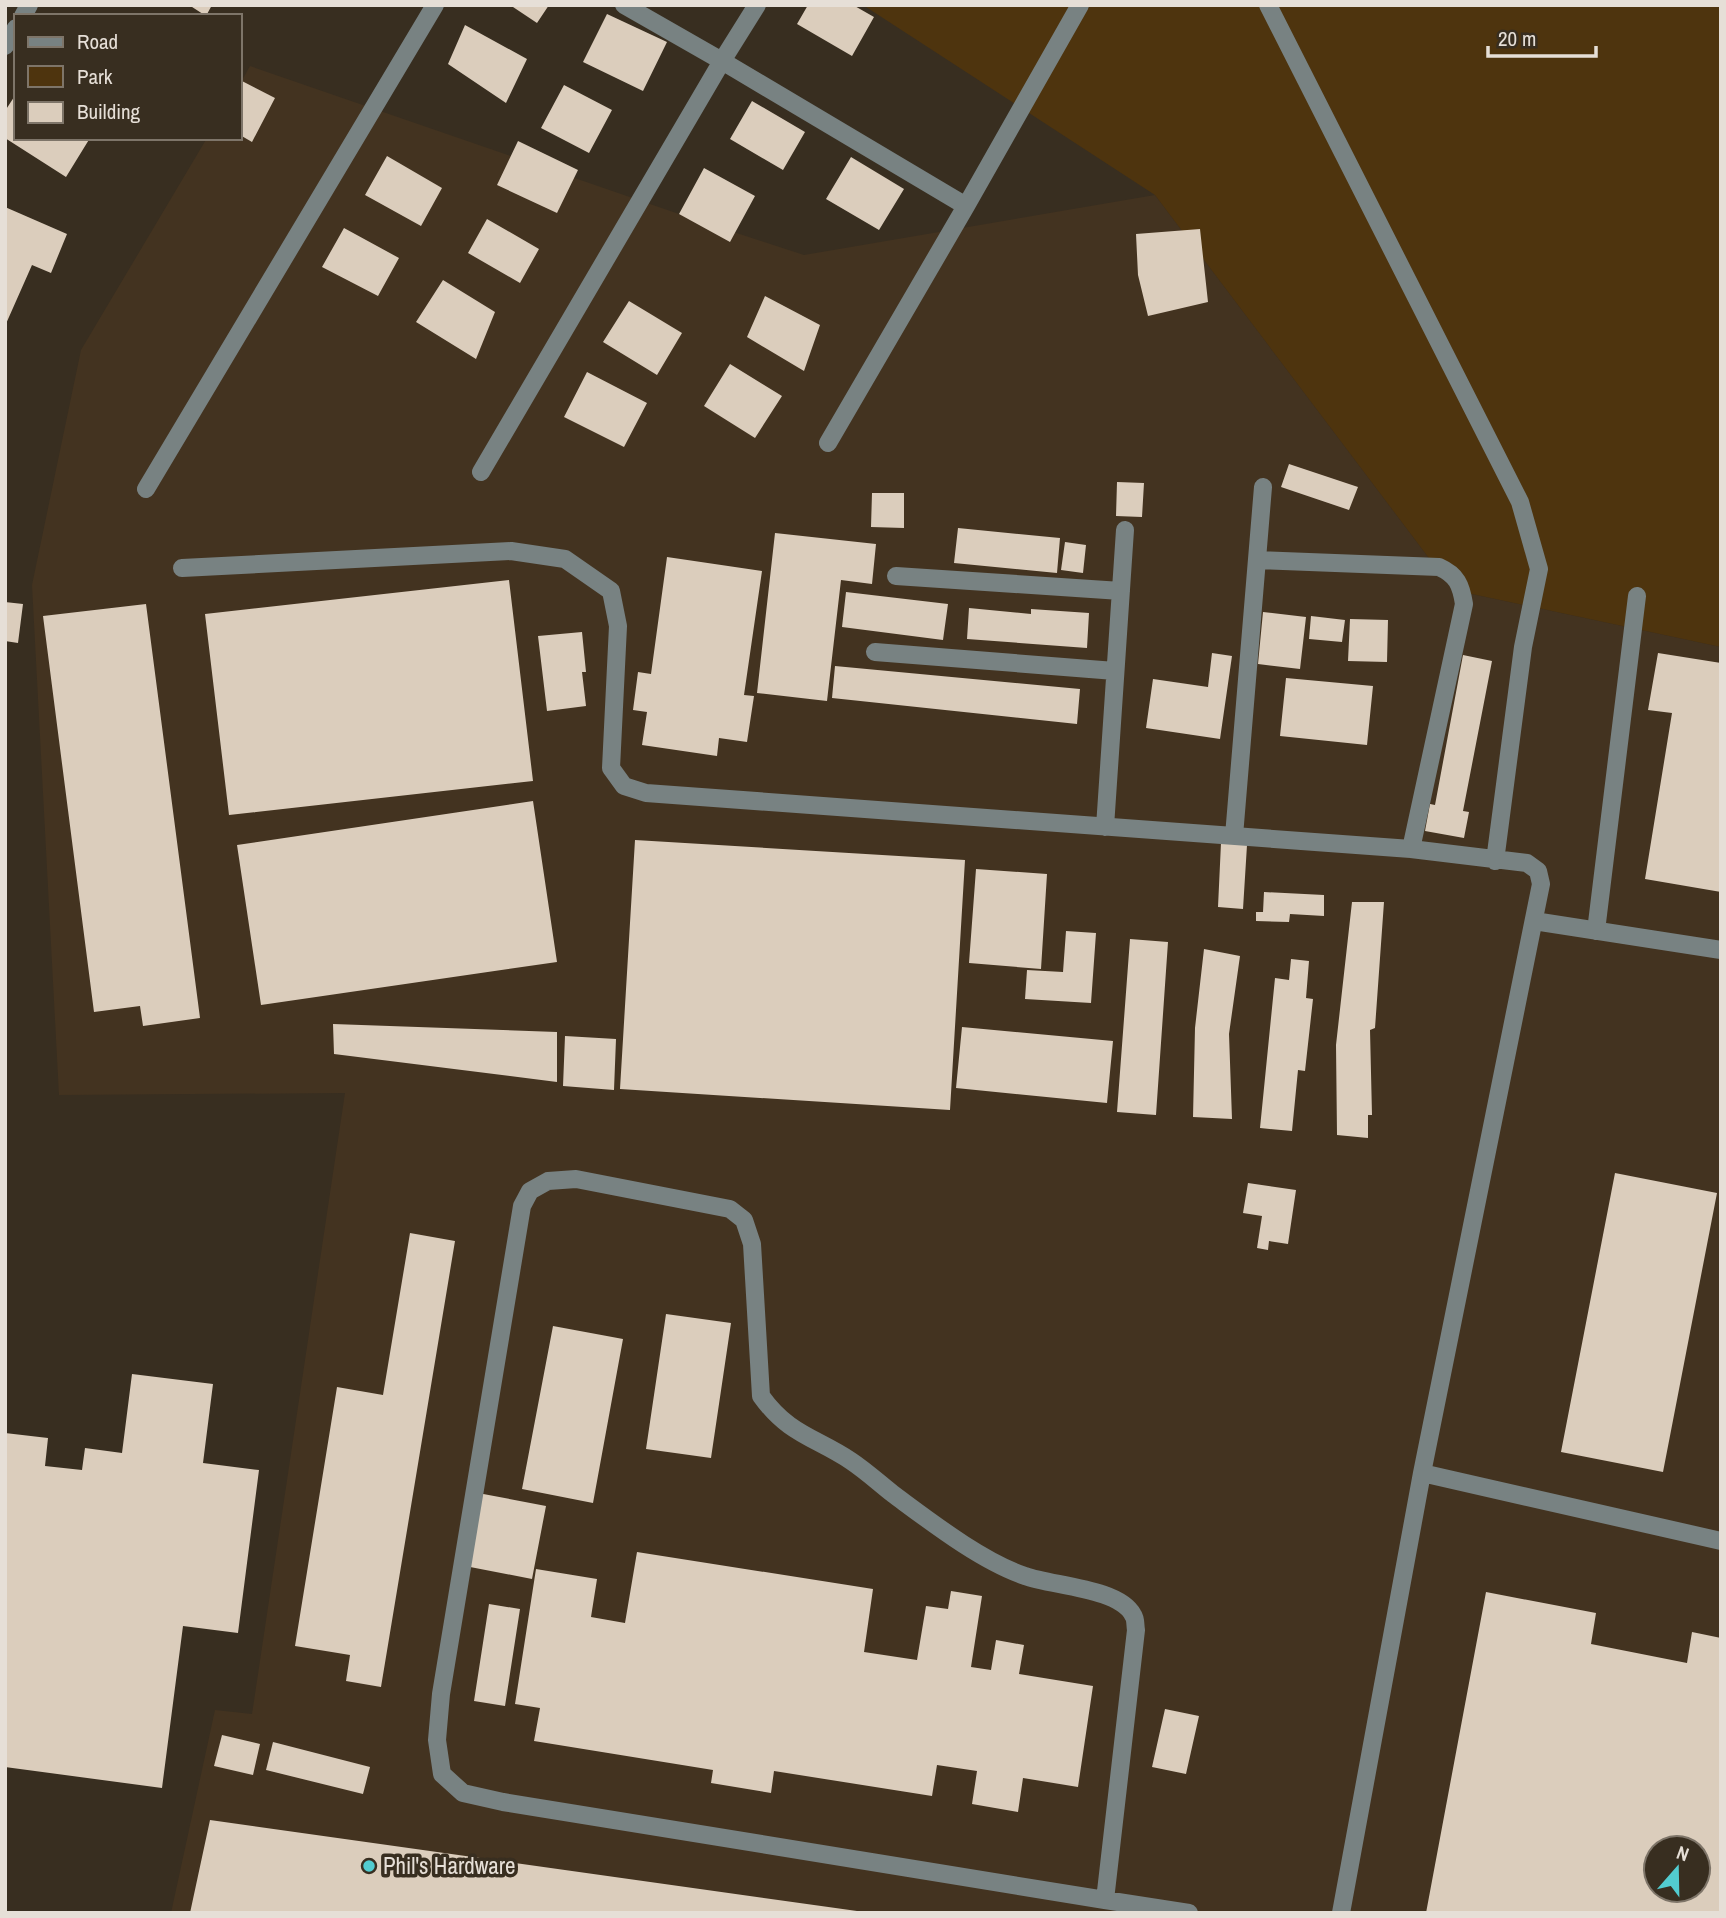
<svg xmlns="http://www.w3.org/2000/svg" width="1726" height="1918" viewBox="0 0 1726 1918" font-family="'Archivo Narrow',sans-serif">
<style>
.built{fill:#433320;fill-rule:evenodd}
.green{fill:#4e340e}
.building{fill:#dbcdbc;fill-rule:evenodd}
.lines{fill:none;stroke-linecap:round;stroke-linejoin:round}
.minor{stroke:#788282;stroke-width:18}
.poi-dot{fill:#52ccd0;stroke:#382e20;stroke-width:2.5}
.labels{text-anchor:middle;stroke-width:7;stroke-linejoin:round;paint-order:stroke}
.poi-label{font-size:23px;fill:#e6dfd7;stroke:#382e20;text-anchor:start}
</style>
<rect width="100%" height="100%" fill="#382e20"/>
<path class="built" d="M 250,66 L 679,214 L 804,255 L 1155,195 L 1453,590 L 1721,647 L 1721,1913 L 171,1913 L 215,1710 L 252,1714 L 345,1093 L 59,1095 L 32,585 L 81,350 L 207,138 L 240,138 L 240,84 ZM 1656,1848 L 1698,1848 L 1698,1890 L 1656,1890 Z"/>
<path class="green" d="M 863,5 L 1721,5 L 1721,647 L 1453,590 L 1155,195 Z"/>
<path class="building" d="M 189,5 L 212,5 L 206,16 Z
M 510,5 L 549,5 L 537,23 Z
M 808,5 L 853,5 L 874,17 L 852,56 L 797,24 Z
M 607,14 L 667,42 L 643,91 L 583,62 Z
M 465,25 L 527,59 L 506,103 L 448,64 Z
M 240,80 L 275,98 L 252,142 L 240,135 Z
M 564,85 L 612,110 L 589,153 L 541,128 Z
M 16,94 L 16,138 L 90,138 L 66,177 L 5,138 L 5,111 Z
M 752,101 L 805,132 L 783,170 L 730,139 Z
M 518,141 L 578,170 L 557,213 L 497,185 Z
M 387,156 L 442,188 L 421,226 L 365,195 Z
M 851,157 L 904,189 L 879,230 L 826,199 Z
M 704,168 L 755,196 L 730,242 L 679,214 Z
M 5,207 L 67,234 L 51,273 L 32,265 L 5,326 Z
M 487,219 L 539,249 L 520,283 L 468,253 Z
M 344,228 L 399,258 L 378,296 L 322,267 Z
M 1200,229 L 1208,302 L 1148,316 L 1138,275 L 1136,234 Z
M 443,280 L 495,312 L 476,359 L 416,322 Z
M 765,296 L 820,325 L 804,371 L 747,337 Z
M 629,301 L 682,333 L 657,375 L 603,342 Z
M 730,364 L 782,396 L 755,438 L 704,406 Z
M 587,372 L 647,403 L 624,447 L 564,417 Z
M 1289,464 L 1358,487 L 1349,510 L 1281,487 Z
M 1117,482 L 1144,483 L 1142,517 L 1116,516 Z
M 872,493 L 904,493 L 904,528 L 871,527 Z
M 958,528 L 1060,538 L 1057,573 L 954,563 Z
M 775,533 L 876,544 L 872,584 L 841,580 L 827,701 L 757,693 Z
M 1065,542 L 1086,545 L 1083,573 L 1061,570 Z
M 667,557 L 762,571 L 744,695 L 754,696 L 747,742 L 719,738 L 717,756 L 642,745 L 647,712 L 633,710 L 638,672 L 651,674 Z
M 509,580 L 533,781 L 229,815 L 205,614 Z
M 846,592 L 948,604 L 943,640 L 842,627 Z
M 5,602 L 23,604 L 18,643 L 5,641 Z
M 146,604 L 200,1018 L 143,1026 L 140,1006 L 94,1012 L 43,616 Z
M 969,608 L 1031,614 L 1031,609 L 1089,613 L 1087,648 L 967,639 Z
M 1263,612 L 1306,617 L 1300,669 L 1258,664 Z
M 1311,616 L 1345,620 L 1342,642 L 1309,639 Z
M 1350,619 L 1388,620 L 1387,662 L 1348,661 Z
M 582,632 L 586,672 L 582,672 L 586,706 L 547,711 L 538,636 Z
M 1212,653 L 1232,656 L 1220,739 L 1146,728 L 1153,679 L 1208,687 Z
M 1658,653 L 1721,663 L 1721,892 L 1645,879 L 1672,713 L 1648,710 Z
M 1463,655 L 1492,661 L 1463,811 L 1469,812 L 1464,838 L 1425,831 L 1430,804 L 1435,805 Z
M 835,666 L 1080,689 L 1077,724 L 832,698 Z
M 1286,678 L 1373,686 L 1367,745 L 1280,736 Z
M 533,801 L 557,962 L 261,1005 L 237,845 Z
M 635,840 L 965,860 L 950,1110 L 620,1089 Z
M 1221,843 L 1247,845 L 1243,909 L 1218,907 Z
M 976,869 L 1047,874 L 1041,969 L 969,963 Z
M 1264,892 L 1324,895 L 1324,916 L 1290,914 L 1289,922 L 1256,921 L 1256,912 L 1263,912 Z
M 1352,902 L 1384,902 L 1375,1028 L 1370,1030 L 1372,1115 L 1368,1115 L 1368,1138 L 1337,1135 L 1336,1045 Z
M 1066,931 L 1096,933 L 1091,1003 L 1025,999 L 1027,970 L 1063,972 Z
M 1130,939 L 1168,942 L 1156,1115 L 1117,1112 Z
M 1204,949 L 1240,956 L 1229,1034 L 1232,1119 L 1193,1117 L 1195,1028 Z
M 1291,959 L 1309,961 L 1306,998 L 1313,999 L 1305,1071 L 1298,1070 L 1292,1131 L 1260,1128 L 1275,978 L 1289,980 Z
M 333,1024 L 557,1032 L 557,1082 L 334,1054 Z
M 962,1027 L 1113,1041 L 1107,1103 L 956,1088 Z
M 565,1036 L 616,1039 L 614,1090 L 563,1086 Z
M 1615,1173 L 1717,1193 L 1663,1472 L 1561,1452 Z
M 1248,1183 L 1296,1190 L 1288,1244 L 1269,1241 L 1268,1250 L 1257,1248 L 1262,1216 L 1243,1213 Z
M 410,1233 L 455,1241 L 381,1687 L 346,1681 L 350,1655 L 295,1646 L 337,1387 L 383,1395 Z
M 666,1314 L 731,1323 L 711,1458 L 646,1449 Z
M 553,1326 L 623,1339 L 593,1503 L 522,1489 Z
M 132,1374 L 213,1384 L 203,1463 L 259,1470 L 238,1633 L 183,1626 L 162,1788 L 5,1767 L 5,1433 L 48,1438 L 45,1466 L 82,1470 L 85,1448 L 122,1453 Z
M 478,1493 L 546,1506 L 532,1579 L 465,1566 Z
M 637,1552 L 873,1589 L 864,1652 L 917,1660 L 926,1606 L 948,1609 L 951,1591 L 982,1596 L 971,1667 L 991,1670 L 996,1640 L 1024,1645 L 1019,1674 L 1093,1686 L 1078,1787 L 1023,1778 L 1018,1812 L 972,1804 L 977,1771 L 937,1765 L 932,1796 L 774,1771 L 771,1793 L 711,1783 L 713,1770 L 534,1741 L 540,1708 L 515,1704 L 536,1569 L 597,1579 L 591,1617 L 625,1623 Z
M 1486,1592 L 1596,1613 L 1591,1644 L 1687,1663 L 1692,1632 L 1721,1638 L 1721,1913 L 1426,1913 ZM 1656,1848 L 1698,1848 L 1698,1890 L 1656,1890 Z
M 489,1604 L 520,1609 L 505,1706 L 474,1701 Z
M 1165,1709 L 1199,1716 L 1186,1774 L 1152,1767 Z
M 222,1735 L 260,1744 L 253,1775 L 214,1766 Z
M 273,1742 L 370,1767 L 363,1794 L 266,1770 Z
M 210,1820 L 857,1911 L 857,1913 L 190,1913 Z"/>
<g class="lines">
<path class="minor" d="M 624,5 L 722,61 L 966,206
M 1268,5 L 1520,502 L 1539,569 L 1523,647 L 1495,861
M 23,16 L 29,5
M 5,46 L 16,28
M 828,443 L 966,206 L 1080,5
M 481,472 L 722,61 L 757,5
M 146,489 L 435,5
M 1257,560 L 1439,567 C 1457,575 1461,585 1464,604 L 1411,849
M 182,568 L 511,551 L 565,559 L 611,591 L 618,626 L 611,768 L 624,786 L 646,793 L 1411,849 L 1527,863 L 1538,871 L 1541,884 L 1422,1473 L 1341,1913
M 896,576 L 1121,591
M 875,652 L 1115,671
M 1105,827 L 1125,530
M 1234,836 L 1263,487
M 1534,921 L 1721,950
M 1596,931 L 1637,596
M 1422,1473 L 1721,1541
M 1105,1900 L 1136,1630 C 1135,1625 1136,1619 1133,1615 C 1119,1588 1052,1586 1025,1576 C 981,1561 931,1522 893,1494 C 879,1483 866,1471 851,1461 C 815,1437 789,1435 761,1396 L 752,1244 L 744,1220 L 730,1209 L 576,1179 L 548,1181 L 530,1191 L 522,1206 L 441,1694 L 437,1740 L 442,1774 L 463,1793 L 503,1802 L 1105,1900 L 1189,1913"/>
</g>
<circle class="poi-dot" cx="369" cy="1866" r="7"/>
<g class="labels">
<g class="poi-label">
<text x="383" y="1874">Phil's Hardware</text>
</g>
</g>
<rect width="1726" height="1918" fill="none" stroke="#e6dfd7" stroke-width="14"/>
<rect x="14" y="14" width="228" height="126" fill="#382e20" stroke="#7e7569" stroke-width="2"/>
<rect x="28" y="37" width="35" height="10" fill="#788282" stroke="#7e7569" stroke-width="2"/>
<text x="77" y="49" font-size="21" fill="#e6dfd7">Road</text>
<rect x="28" y="66" width="35" height="21" fill="#4e340e" stroke="#7e7569" stroke-width="2"/>
<text x="77" y="84" font-size="21" fill="#e6dfd7">Park</text>
<rect x="28" y="102" width="35" height="21" fill="#dbcdbc" stroke="#7e7569" stroke-width="2"/>
<text x="77" y="119" font-size="21" fill="#e6dfd7">Building</text>
<g transform="translate(1677 1869) rotate(20)"><circle r="33" fill="#382e20" stroke="#7e7569" stroke-width="2"/>
<path d="M0-5L12 26L0 18L-12 26Z" fill="#52ccd0"/>
<text y="-10" font-size="19" font-weight="bold" text-anchor="middle" fill="#e6dfd7">N</text>
</g>
<path d="M1488 46v10h108v-10" fill="none" stroke="#e6dfd7" stroke-width="3.5"/>
<text x="1498" y="46" font-size="21" fill="#e6dfd7" stroke="#382e20" stroke-width="5" paint-order="stroke">20 m</text>
</svg>
